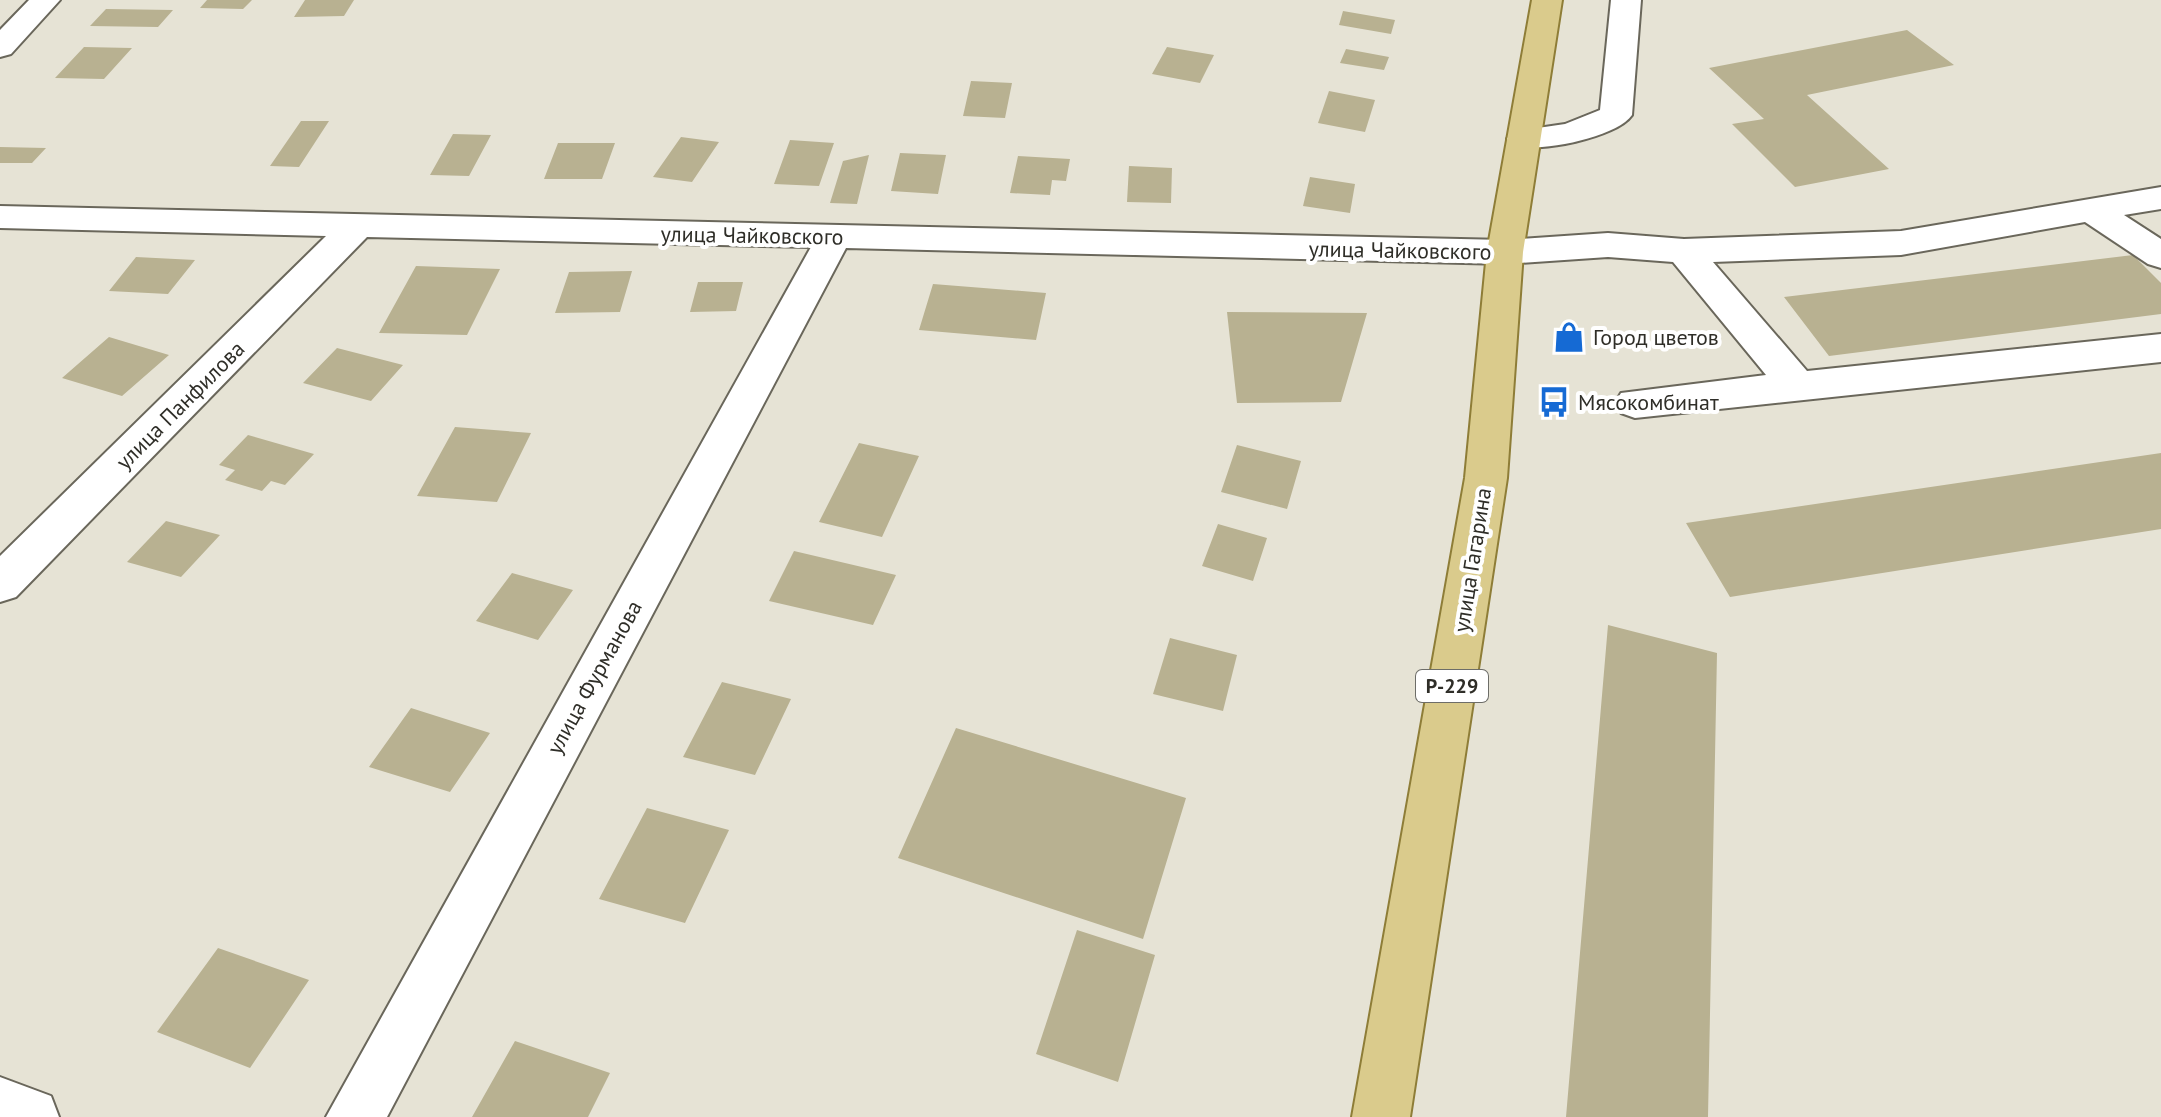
<svg xmlns="http://www.w3.org/2000/svg" width="2161" height="1117" viewBox="0 0 2161 1117" font-family="'PT Sans',sans-serif">
<style>
.building{fill:#b8b191}
.lines{fill:none;stroke-linecap:round;stroke-linejoin:round}
.minor-casing{stroke:#6a675b;stroke-width:4}
.major-casing{stroke:#8e7d37;stroke-width:4}
.minor{fill:#fff;fill-rule:evenodd}
.major{fill:#dacb8c;fill-rule:evenodd}
.labels{text-anchor:middle;stroke-width:8;stroke-linejoin:round;paint-order:stroke}
.shield{fill:#fff;stroke:#6d6d68;stroke-width:2}
.shield-label{font-size:20px;font-weight:bold;fill:#2f2e28}
.street-label{font-size:22px;fill:#2f2e28;stroke:#fff}
.poi-label{font-size:22px;fill:#2f2e28;stroke:#fff;text-anchor:start}
</style>
<rect width="100%" height="100%" fill="#e6e3d5"/>
<path class="building" d="M 207,0 L 252,0 L 243,9 L 200,8 Z
M 305,0 L 354,0 L 344,16 L 294,17 Z
M 106,9 L 173,10 L 158,27 L 90,26 Z
M 1343,11 L 1395,20 L 1391,34 L 1339,25 Z
M 1907,30 L 1954,65 L 1807,95 L 1889,169 L 1795,187 L 1732,124 L 1764,119 L 1709,68 Z
M 84,47 L 132,48 L 104,79 L 55,78 Z
M 1167,47 L 1214,55 L 1200,83 L 1152,74 Z
M 1346,49 L 1389,57 L 1384,70 L 1340,63 Z
M 971,81 L 1012,83 L 1005,118 L 963,116 Z
M 1329,91 L 1375,100 L 1365,132 L 1318,123 Z
M 301,121 L 329,121 L 299,167 L 270,166 Z
M 453,134 L 491,135 L 469,176 L 430,175 Z
M 681,137 L 719,142 L 692,182 L 653,177 Z
M 790,140 L 834,143 L 819,186 L 774,184 Z
M 558,143 L 615,143 L 602,179 L 544,179 Z
M 0,147 L 46,148 L 32,163 L 0,163 Z
M 900,153 L 946,155 L 938,194 L 891,191 Z
M 869,155 L 857,204 L 830,203 L 843,161 Z
M 1018,156 L 1070,159 L 1066,181 L 1052,180 L 1050,195 L 1010,193 Z
M 1129,166 L 1172,168 L 1171,203 L 1127,202 Z
M 1310,177 L 1355,184 L 1350,213 L 1303,206 Z
M 2133,255 L 2161,283 L 2161,314 L 1829,356 L 1784,297 Z
M 136,257 L 195,260 L 168,294 L 109,291 Z
M 416,266 L 500,269 L 467,335 L 379,333 Z
M 632,271 L 620,312 L 555,313 L 569,272 Z
M 698,282 L 743,282 L 736,311 L 690,312 Z
M 933,284 L 1046,293 L 1036,340 L 919,330 Z
M 1227,312 L 1367,313 L 1341,402 L 1237,403 Z
M 109,337 L 169,355 L 122,396 L 62,378 Z
M 337,348 L 403,365 L 371,401 L 303,383 Z
M 455,427 L 531,433 L 497,502 L 417,496 Z
M 248,435 L 314,454 L 285,485 L 271,481 L 262,491 L 225,480 L 235,470 L 219,465 Z
M 859,443 L 919,456 L 882,537 L 819,522 Z
M 1237,445 L 1301,461 L 1287,509 L 1221,492 Z
M 2161,453 L 2161,529 L 1730,597 L 1686,523 Z
M 166,521 L 220,535 L 181,577 L 127,562 Z
M 1218,524 L 1267,538 L 1253,581 L 1202,566 Z
M 794,551 L 896,575 L 873,625 L 769,601 Z
M 512,573 L 573,590 L 538,640 L 476,621 Z
M 1608,625 L 1717,653 L 1708,1117 L 1566,1117 Z
M 1170,638 L 1237,655 L 1223,711 L 1153,694 Z
M 722,682 L 791,699 L 755,775 L 683,757 Z
M 411,708 L 490,733 L 450,792 L 369,767 Z
M 956,728 L 1186,798 L 1143,939 L 898,858 Z
M 647,808 L 729,830 L 685,923 L 599,899 Z
M 1077,930 L 1155,955 L 1118,1082 L 1036,1054 Z
M 218,948 L 309,980 L 250,1068 L 157,1032 Z
M 515,1041 L 610,1073 L 588,1117 L 472,1117 Z"/>
<g class="lines">
<defs>
<path id="minor" d="M 29,0 L 60,0 L 11,54 L 0,57 L 0,30 Z
M 1611,0 L 1641,0 L 1632,115 C 1616,138 1538,153 1511,146 L 1507,139 L 1511,132 L 1565,124 L 1600,110 Z
M 2161,187 L 2161,209 L 2124,215 L 2161,239 L 2161,268 L 2148,264 L 2085,222 L 1901,255 L 1713,262 L 1807,371 L 2161,334 L 2161,362 L 1635,418 L 1621,413 L 1615,403 L 1621,393 L 1766,375 L 1673,262 L 1608,257 L 1505,264 L 846,248 L 387,1117 L 326,1117 L 811,247 L 367,237 L 16,597 L 0,602 L 0,556 L 326,236 L 0,228 L 0,206 L 1505,240 L 1608,233 L 1684,239 L 1901,231 Z
M 0,1077 L 51,1096 L 59,1117 L 0,1117 Z"/>
<path id="major" d="M 1532,0 L 1562,0 L 1523,252 L 1507,478 L 1410,1117 L 1352,1117 L 1465,478 L 1487,252 Z"/>
</defs>
<use href="#minor" class="minor-casing"/>
<use href="#major" class="major-casing"/>
<use href="#minor" class="minor"/>
<use href="#major" class="major"/>
</g>
<defs>
<symbol id="shop-bare" viewBox="-9 -9 18 18"><path d="M-5-2.5h2.3a2.7 3.5 0 0 1 5.4 0H5L5.5 6h-11ZM-1.5-2.5h3a1.5 2.3 0 0 0-3 0Z" fill="#156ad4" stroke="#fff" stroke-width="2.5" paint-order="stroke"/></symbol>
<symbol id="bus-bare" viewBox="-9 -9 18 18"><path d="M-5-6H5V4H4V6H2V4H-2V6H-4V4H-5ZM-3.5-4V0h7V-4ZM-3.5 1.2v1.5H-2V1.2ZM2 1.2v1.5H3.5V1.2Z" fill="#156ad4" stroke="#fff" stroke-width="2.5" paint-order="stroke"/></symbol>
</defs>
<g fill-rule="evenodd">
<use href="#shop-bare" x="1547" y="315" width="44" height="44"/>
<use href="#bus-bare" x="1532" y="380" width="44" height="44"/>
</g>
<g class="labels">
<rect class="shield" x="1416" y="670" width="72" height="32" rx="6"/>
<g class="shield-label">
<text x="1452" y="693">Р-229</text>
</g>
<g class="street-label">
<text transform="translate(752 235) rotate(1)" y="8">улица Чайковского</text>
<text transform="translate(1400 250) rotate(1)" y="8">улица Чайковского</text>
<text transform="translate(180 405) rotate(-45)" y="8">улица Панфилова</text>
<text transform="translate(1472 560) rotate(-81)" y="8">улица Гагарина</text>
<text transform="translate(594 677) rotate(-61)" y="8">улица Фурманова</text>
</g>
<g class="poi-label">
<text x="1593" y="345">Город цветов</text>
<text x="1578" y="410">Мясокомбинат</text>
</g>
</g>
</svg>
